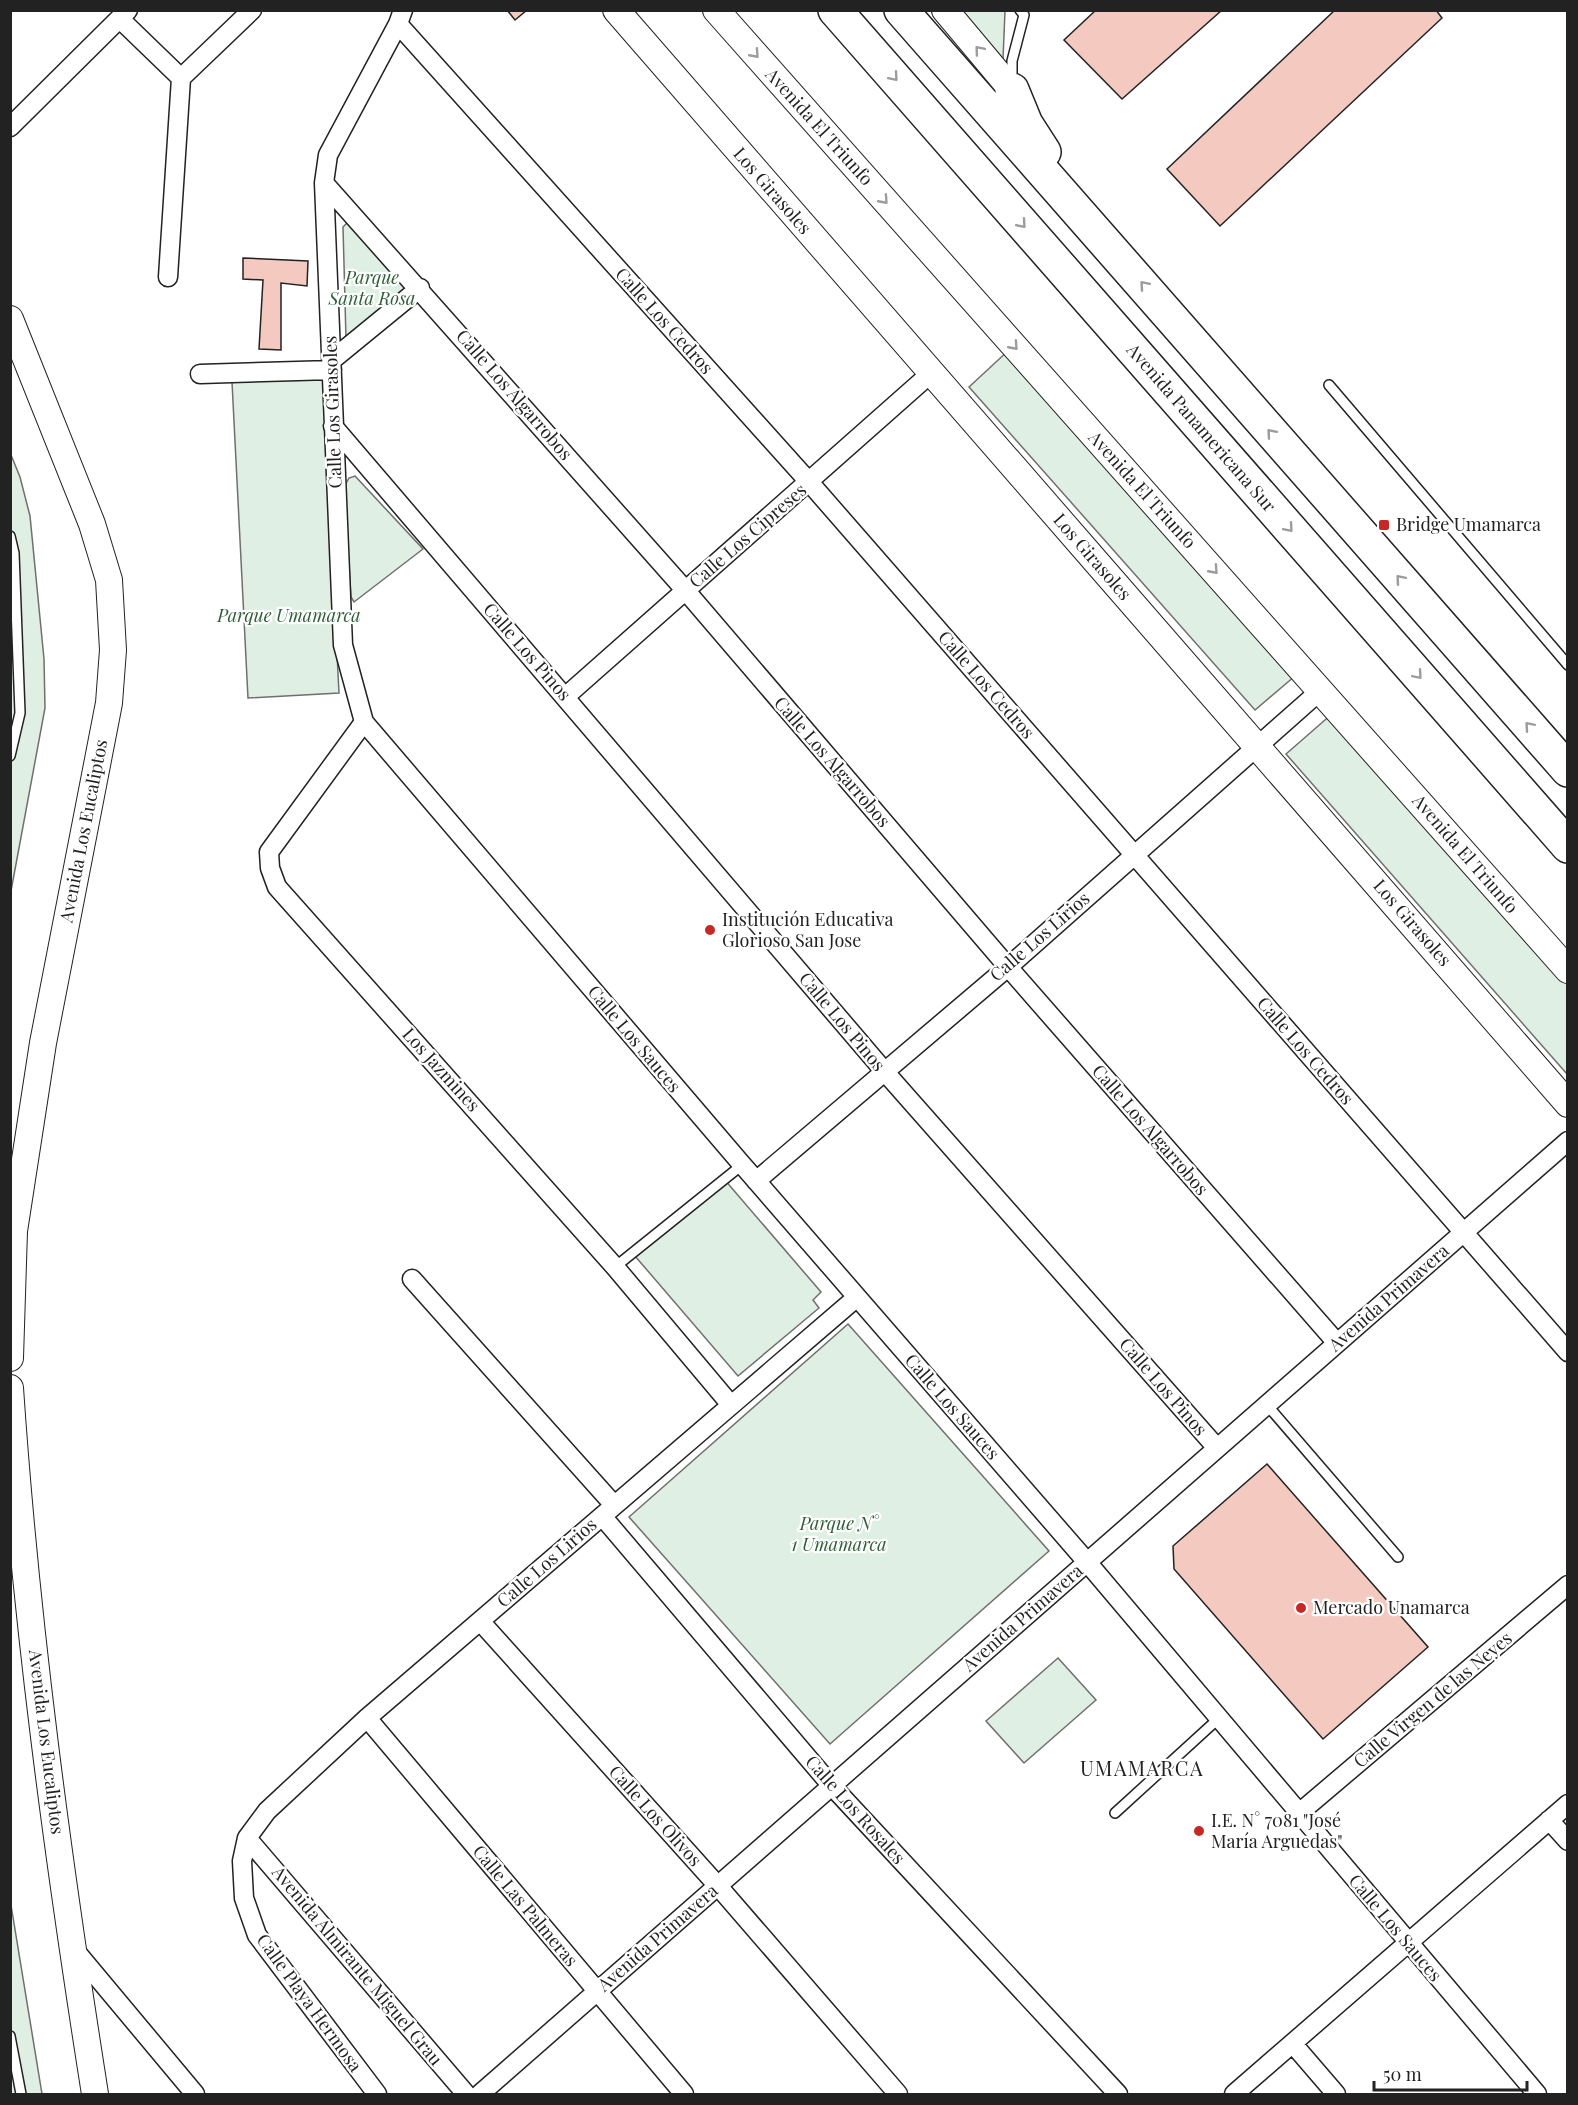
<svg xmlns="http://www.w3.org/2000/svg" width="1578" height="2105" viewBox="0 0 1578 2105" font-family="'Playfair Display',serif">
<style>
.green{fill:#e0efe3;stroke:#6f6f6f;stroke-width:1.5}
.building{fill:#f3c9c0;stroke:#222;stroke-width:1.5}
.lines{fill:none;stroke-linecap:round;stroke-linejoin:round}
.lane-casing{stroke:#222;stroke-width:12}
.street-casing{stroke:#222;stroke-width:21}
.secondary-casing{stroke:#222;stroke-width:28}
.highway-casing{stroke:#222;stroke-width:36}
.lane{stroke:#fff;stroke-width:9}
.street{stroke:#fff;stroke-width:18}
.secondary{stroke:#fff;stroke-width:26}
.highway{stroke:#fff;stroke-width:33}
.oneway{stroke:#9c9c9c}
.poi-dot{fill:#c62828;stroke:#fff;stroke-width:2}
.labels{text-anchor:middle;stroke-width:4.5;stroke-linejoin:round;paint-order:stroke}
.street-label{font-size:18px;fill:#222;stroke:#fff}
.park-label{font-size:18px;font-style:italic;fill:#2f5e38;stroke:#fff}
.poi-label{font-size:18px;fill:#222;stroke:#fff;text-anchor:start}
.neighbourhood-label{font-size:20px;letter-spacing:1.5px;fill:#222;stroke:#fff}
</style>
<rect width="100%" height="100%" fill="#fff"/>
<path class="green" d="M 961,11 L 1005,11 L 1003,59 Z
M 347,223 L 352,223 L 404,285 L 406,292 L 346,339 L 343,227 Z
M 1010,349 L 1295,676 L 1255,710 L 969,387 Z
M 323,378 L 339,693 L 248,698 L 232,382 Z
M 11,455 L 20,477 L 30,516 L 44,659 L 45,708 L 11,891 Z
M 355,476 L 423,549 L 354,602 L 351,597 L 344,487 L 349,478 Z
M 1333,713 L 1567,983 L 1567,1074 L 1286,754 Z
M 724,1179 L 821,1292 L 813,1300 L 819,1308 L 738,1376 L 635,1256 Z
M 848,1324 L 1049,1551 L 830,1744 L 629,1517 Z
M 1058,1658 L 1096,1700 L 1024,1763 L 986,1721 Z
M 11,1905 L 42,2094 L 11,2094 Z"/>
<path class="building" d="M 507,10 L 527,10 L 515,20 Z
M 1096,10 L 1222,10 L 1122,99 L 1064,40 Z
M 1335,10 L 1436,10 L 1442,18 L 1220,226 L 1167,169 Z
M 243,258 L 308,261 L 307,286 L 281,283 L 281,350 L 259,349 L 263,280 L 243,279 Z
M 1267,1464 L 1428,1647 L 1323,1739 L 1174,1569 L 1173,1546 Z"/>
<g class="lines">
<defs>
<path id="lane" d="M 1012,82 L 1012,61 L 1024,15 L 1020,10
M 1329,385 L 1568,665
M 10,536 L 14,553 L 20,713 L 10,756
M 615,1267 L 742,1165
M 1267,1405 L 1398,1557
M 1115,1813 L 1218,1719
M 10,2036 L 21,2094"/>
<path id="street" d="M 403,10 L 398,24 L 328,155 L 324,183 L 343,645 L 364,722 L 739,1161 L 1087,1562 L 1537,2094
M 120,19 L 181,78
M 398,24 L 810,483 L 1568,1352
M 10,127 L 128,10
M 324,183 L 686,591 L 1008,967 L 1337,1343
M 168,277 L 181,78 L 252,10
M 332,360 L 420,288
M 200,374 L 332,370
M 333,426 L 885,1072 L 1217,1448
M 565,697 L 930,374
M 364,722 L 269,852 L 270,868 L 277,887 L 615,1267 L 731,1405
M 756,1181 L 1008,967 L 1321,690
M 412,1279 L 614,1505
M 602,1516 L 831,1785 L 1118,2094
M 480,1621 L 718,1886 L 898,2094
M 367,1718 L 684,2094
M 1298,1814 L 1568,1585
M 1549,1820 L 1568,1841
M 247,1838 L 466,2094
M 73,1948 L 195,2094
M 1293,2044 L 1336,2094
M 377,2094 L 257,1935 L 244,1898 L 242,1861 L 247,1838 L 267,1811 L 367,1718 L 856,1298
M 480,2094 L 1568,1141
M 1234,2094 L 1568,1804"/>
<path id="secondary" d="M 616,10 C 932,376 1252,738 1568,1104
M 716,10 L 1568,970
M 945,10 L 1012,90
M 10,319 L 92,524 L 109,580 L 113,650 L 109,703 L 43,1043 L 14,1231 L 10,1358
M 10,1388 C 26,1624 58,1860 95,2094"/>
<path id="highway" d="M 835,10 L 1568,846
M 901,10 L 1568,770
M 1012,90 L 1026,124 L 1044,152"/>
</defs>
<use href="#lane" class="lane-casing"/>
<use href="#street" class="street-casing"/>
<use href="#secondary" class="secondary-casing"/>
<use href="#highway" class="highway-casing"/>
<use href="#lane" class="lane"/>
<use href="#street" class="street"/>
<use href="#secondary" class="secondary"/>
<use href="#highway" class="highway"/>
</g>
<defs><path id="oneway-chevron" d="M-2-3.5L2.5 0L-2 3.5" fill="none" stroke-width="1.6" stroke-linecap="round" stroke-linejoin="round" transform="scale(1.5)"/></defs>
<g class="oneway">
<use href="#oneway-chevron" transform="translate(979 50) rotate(-130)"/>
<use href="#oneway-chevron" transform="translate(755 54) rotate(48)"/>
<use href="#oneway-chevron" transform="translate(894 77) rotate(49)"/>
<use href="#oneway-chevron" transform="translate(884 200) rotate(48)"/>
<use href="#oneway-chevron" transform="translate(1022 224) rotate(49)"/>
<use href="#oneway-chevron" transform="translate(1144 285) rotate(-131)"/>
<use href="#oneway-chevron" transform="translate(1014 346) rotate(48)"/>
<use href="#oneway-chevron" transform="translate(1271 433) rotate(-131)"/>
<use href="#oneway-chevron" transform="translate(1289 528) rotate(49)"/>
<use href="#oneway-chevron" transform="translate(1214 570) rotate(48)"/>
<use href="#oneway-chevron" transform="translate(1400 579) rotate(-131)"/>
<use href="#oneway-chevron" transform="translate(1418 675) rotate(49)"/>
<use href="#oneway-chevron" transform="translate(1529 726) rotate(-131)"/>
</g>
<g class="poi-dot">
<rect x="1378" y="519" width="12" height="12" rx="3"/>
<circle cx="710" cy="930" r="6"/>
<circle cx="1301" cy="1608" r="6"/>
<circle cx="1199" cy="1831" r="6"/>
</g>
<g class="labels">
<g class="street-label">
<text transform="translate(819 127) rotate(48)" y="6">Avenida El Triunfo</text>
<text transform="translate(772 191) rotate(49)" y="6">Los Girasoles</text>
<text transform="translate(664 321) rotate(48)" y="6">Calle Los Cedros</text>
<text transform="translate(514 395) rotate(49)" y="6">Calle Los Algarrobos</text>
<text transform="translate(333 412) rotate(-92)" y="6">Calle Los Girasoles</text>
<text transform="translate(1201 428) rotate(49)" y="6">Avenida Panamericana Sur</text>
<text transform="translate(1142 490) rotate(48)" y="6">Avenida El Triunfo</text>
<text transform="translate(748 536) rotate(-41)" y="6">Calle Los Cipreses</text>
<text transform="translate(1092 557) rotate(49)" y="6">Los Girasoles</text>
<text transform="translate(527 652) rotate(49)" y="6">Calle Los Pinos</text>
<text transform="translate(986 685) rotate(49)" y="6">Calle Los Cedros</text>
<text transform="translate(832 762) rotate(49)" y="6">Calle Los Algarrobos</text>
<text transform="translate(84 831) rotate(-79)" y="6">Avenida Los Eucaliptos</text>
<text transform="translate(1465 854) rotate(49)" y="6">Avenida El Triunfo</text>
<text transform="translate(1412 923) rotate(49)" y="6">Los Girasoles</text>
<text transform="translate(1040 937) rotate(-41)" y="6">Calle Los Lirios</text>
<text transform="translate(842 1022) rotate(50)" y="6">Calle Los Pinos</text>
<text transform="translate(634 1039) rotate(50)" y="6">Calle Los Sauces</text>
<text transform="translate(1305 1051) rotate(49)" y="6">Calle Los Cedros</text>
<text transform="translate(441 1070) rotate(48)" y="6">Los Jazmines</text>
<text transform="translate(1150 1130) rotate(49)" y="6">Calle Los Algarrobos</text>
<text transform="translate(1389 1298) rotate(-41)" y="6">Avenida Primavera</text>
<text transform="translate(1163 1387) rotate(49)" y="6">Calle Los Pinos</text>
<text transform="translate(952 1407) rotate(49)" y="6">Calle Los Sauces</text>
<text transform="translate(547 1563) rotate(-41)" y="6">Calle Los Lirios</text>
<text transform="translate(1023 1618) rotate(-41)" y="6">Avenida Primavera</text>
<text transform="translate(1433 1700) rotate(-40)" y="6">Calle Virgen de las Neyes</text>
<text transform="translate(46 1742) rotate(83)" y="6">Avenida Los Eucaliptos</text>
<text transform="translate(855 1810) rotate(48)" y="6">Calle Los Rosales</text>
<text transform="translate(655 1816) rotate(48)" y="6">Calle Los Olivos</text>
<text transform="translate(525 1906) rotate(50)" y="6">Calle Las Palmeras</text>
<text transform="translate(1395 1928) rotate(50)" y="6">Calle Los Sauces</text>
<text transform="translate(658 1938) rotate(-41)" y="6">Avenida Primavera</text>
<text transform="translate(357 1966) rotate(50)" y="6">Avenida Almirante Miguel Grau</text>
<text transform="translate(309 2003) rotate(54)" y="6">Calle Playa Hermosa</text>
</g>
<g class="park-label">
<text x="372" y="284">Parque<tspan x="372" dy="21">Santa Rosa</tspan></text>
<text x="289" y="622">Parque Umamarca</text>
<text x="839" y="1530">Parque N°<tspan x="839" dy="21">1 Umamarca</tspan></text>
</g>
<g class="poi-label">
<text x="1396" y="531">Bridge Umamarca</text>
<text x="722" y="926">Institución Educativa<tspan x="722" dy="21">Glorioso San Jose</tspan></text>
<text x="1313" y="1614">Mercado Unamarca</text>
<text x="1211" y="1827">I.E. N° 7081 "José<tspan x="1211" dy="21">María Arguedas"</tspan></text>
</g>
<g class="neighbourhood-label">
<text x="1142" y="1776">UMAMARCA</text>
</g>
</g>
<rect width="1578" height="2105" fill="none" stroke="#222222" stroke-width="24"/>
<path d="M1374 2081v9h153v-9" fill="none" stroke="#222222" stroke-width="3"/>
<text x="1383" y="2081" font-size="18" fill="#222222" stroke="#ffffff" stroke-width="4.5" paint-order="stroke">50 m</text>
</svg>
